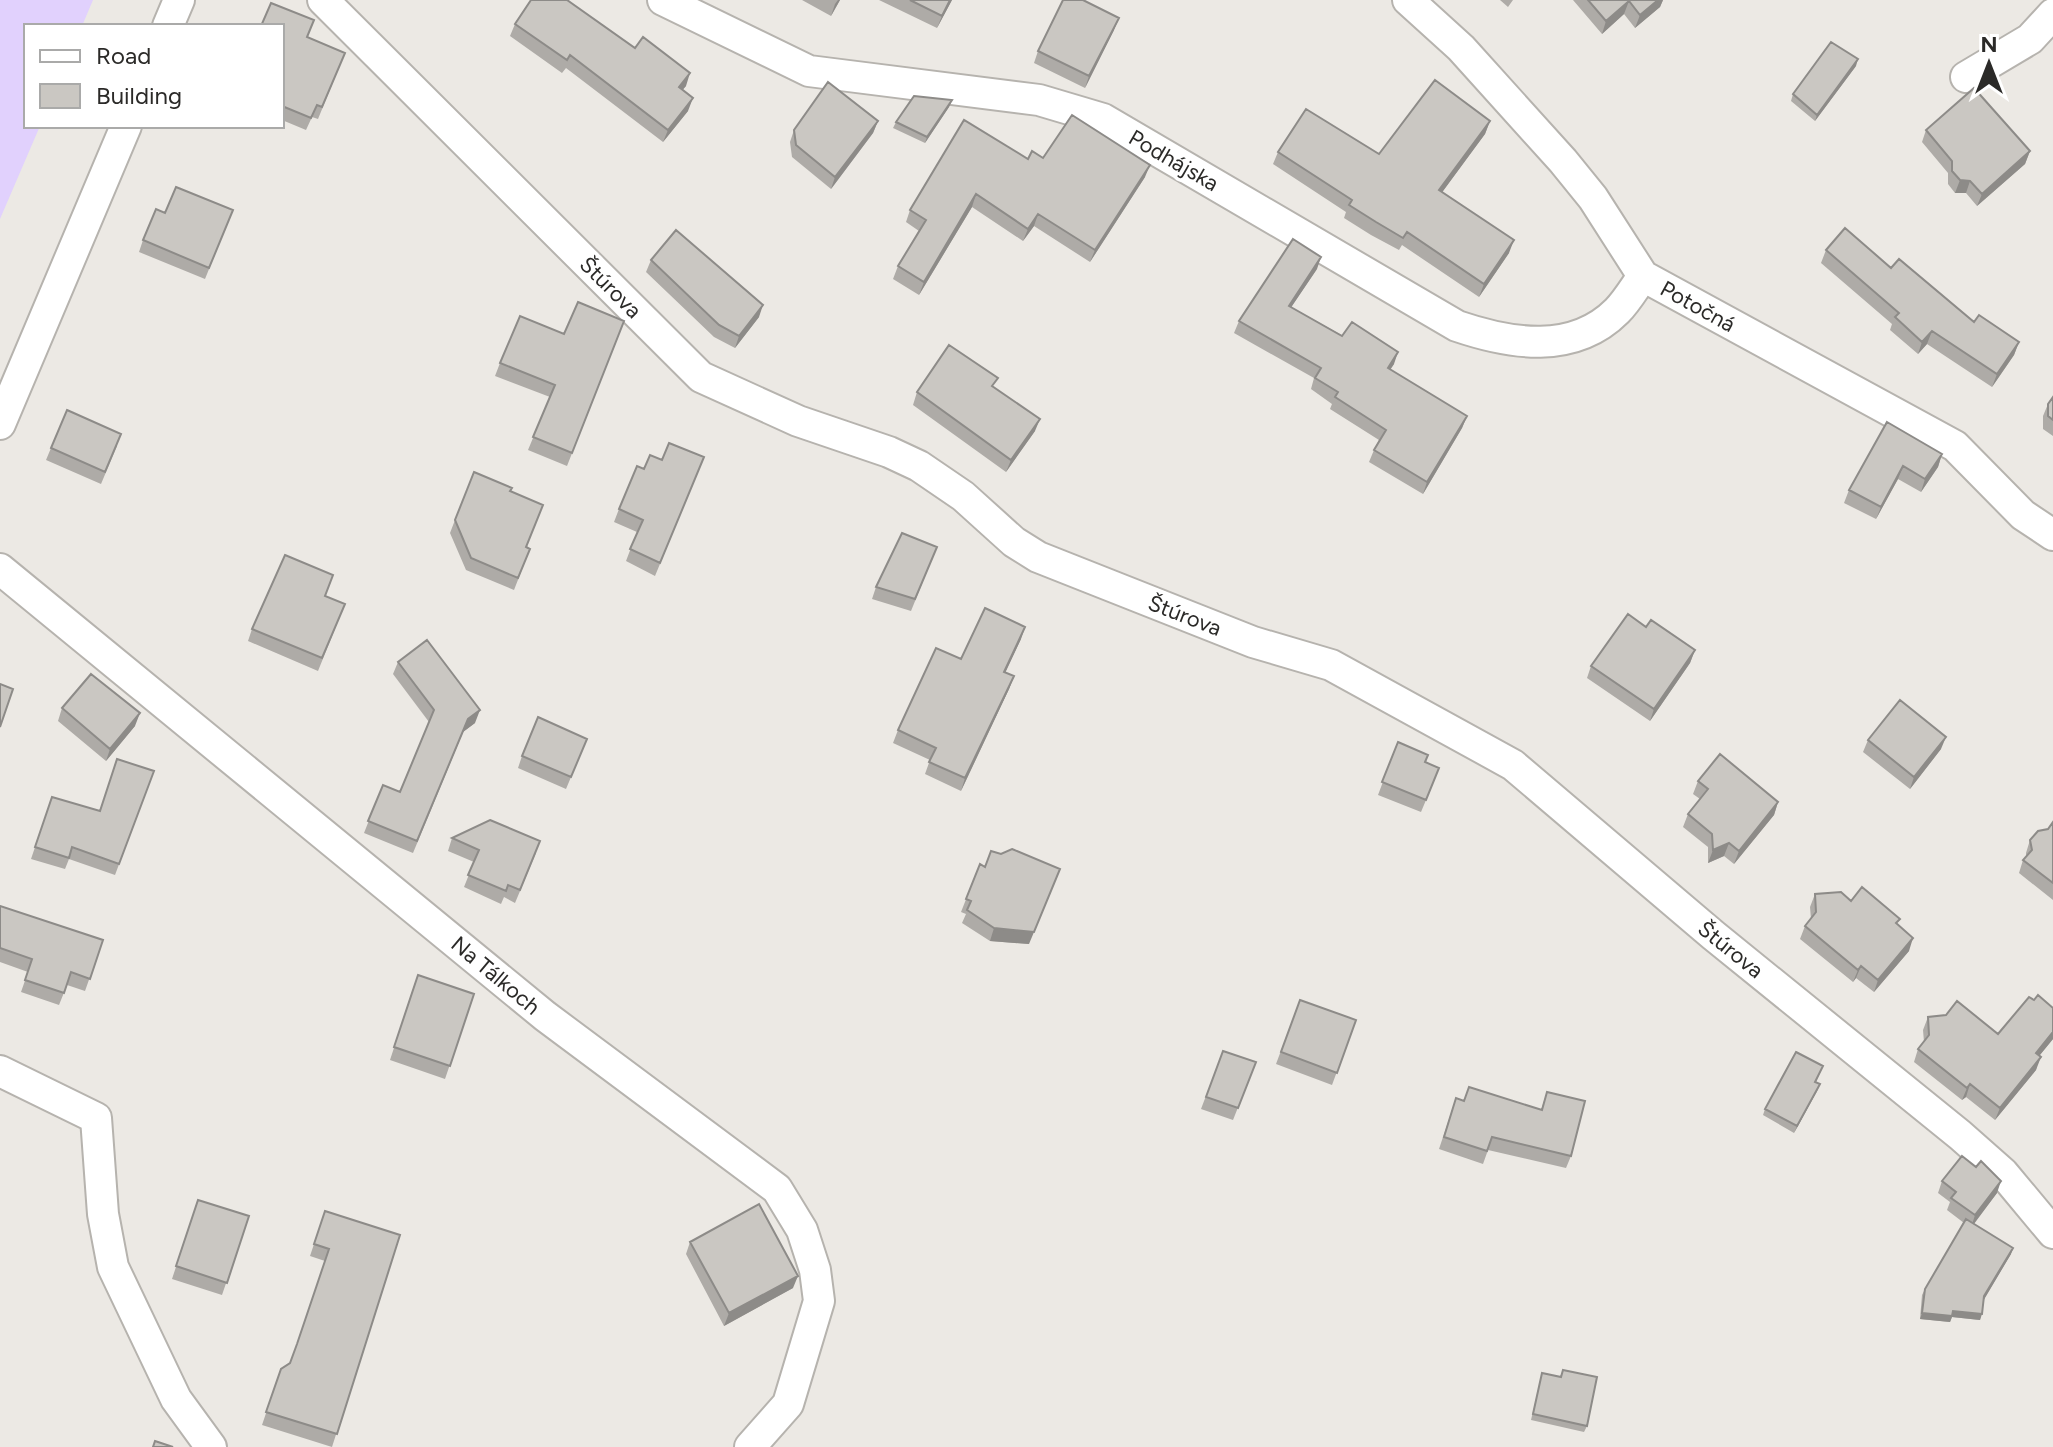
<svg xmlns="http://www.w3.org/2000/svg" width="2053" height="1447" viewBox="0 0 2053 1447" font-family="Figtree,sans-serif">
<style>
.green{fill:#e1d1fd}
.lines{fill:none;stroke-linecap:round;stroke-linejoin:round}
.street-casing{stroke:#b6b3ae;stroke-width:34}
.street{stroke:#fff;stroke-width:30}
.wall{fill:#aeaba7}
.shaded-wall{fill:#8d8b88}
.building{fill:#cac7c2;stroke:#8d8b88;stroke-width:2}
.labels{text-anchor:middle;stroke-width:7;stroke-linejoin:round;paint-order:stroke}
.street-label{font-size:22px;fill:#2b2a28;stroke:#fff}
</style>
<rect width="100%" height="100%" fill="#ece9e4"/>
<path class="green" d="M 0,0 L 93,0 L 82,26 L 26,26 L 26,126 L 40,126 L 0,219 Z"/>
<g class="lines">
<defs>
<path id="street" d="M 323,0 L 701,377 L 798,421 L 889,452 L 919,466 L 963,496 L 1014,542 L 1038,557 L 1253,642 L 1331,665 L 1513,765 L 1713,935 L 1960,1135 L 2003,1173 L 2053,1233
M 663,0 L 809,71 L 1039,100 L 1103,119 L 1457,326 C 1510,344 1573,355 1617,311 C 1627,301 1635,287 1643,276
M 1408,0 L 1461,48 L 1563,161 L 1593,198 L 1643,276 L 1955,446 L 2023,515 L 2053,535
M 168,26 L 179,0
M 1966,77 L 2030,39 L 2053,14
M 0,424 L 126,126
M 0,569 L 545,1016 L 777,1189 L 802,1230 L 815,1270 L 819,1301 L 788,1404 L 750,1447
M 0,1071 L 96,1118 L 103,1214 L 113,1267 L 176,1399 L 211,1447"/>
</defs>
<use href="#street" class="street-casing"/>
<use href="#street" class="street"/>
</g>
<path class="wall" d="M 802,0 L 840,0 L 831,16 Z
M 879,0 L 952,0 L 937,28 Z
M 1500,0 L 1513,0 L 1508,7 Z
M 1573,0 L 1663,0 L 1660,7 L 1635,28 L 1624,14 L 1602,34 Z
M 515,24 L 686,86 L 682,90 L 688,111 L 663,142 L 566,68 L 562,73 L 510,36 Z
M 282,26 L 345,53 L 318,119 L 312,117 L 306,130 L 282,120 Z
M 1114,30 L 1085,88 L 1034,63 L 1038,51 Z
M 1856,66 L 1815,121 L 1791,101 L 1793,94 Z
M 952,100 L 949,107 L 925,143 L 893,128 L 896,122 Z
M 878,121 L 873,133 L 831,189 L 792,157 L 790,142 L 794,130 Z
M 1490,121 L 1485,134 L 1442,192 L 1509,253 L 1479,297 L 1402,245 L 1399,250 L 1371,235 L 1344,218 L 1346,212 L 1273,164 L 1278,152 L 1379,154 Z
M 1926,130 L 2030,151 L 2025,164 L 1977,206 L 1966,193 L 1955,193 L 1948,184 L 1948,173 L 1922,142 Z
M 1043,158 L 1145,177 L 1090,262 L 1034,226 L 1023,241 L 972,207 L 919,295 L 893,279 L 898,266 L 919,231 L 906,222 L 910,210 L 1028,159 Z
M 233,210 L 205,279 L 139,252 L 143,240 L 165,213 Z
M 1826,250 L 2019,342 L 2014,355 L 1992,387 L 1927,344 L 1918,354 L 1890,330 L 1892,324 L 1821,263 Z
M 651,260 L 759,317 L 735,348 L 714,337 L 646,272 Z
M 1317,269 L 1291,307 L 1394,364 L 1390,370 L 1467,416 L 1462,428 L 1423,494 L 1369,462 L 1374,450 L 1379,440 L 1330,409 L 1332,404 L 1311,389 L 1314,378 L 1234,333 L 1239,321 Z
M 624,321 L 567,466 L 528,450 L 550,397 L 495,376 L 500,363 L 564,334 Z
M 917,392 L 1035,431 L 1006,472 L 913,405 Z
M 2053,397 L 2053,436 L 2043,429 L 2043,416 L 2048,404 Z
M 1887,422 L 1942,454 L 1938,467 L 1921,492 L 1898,479 L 1876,519 L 1844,503 L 1849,490 Z
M 117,446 L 101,484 L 46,460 L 51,448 Z
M 704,457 L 655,576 L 626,561 L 637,532 L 614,522 L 619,509 L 644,469 L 662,460 Z
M 510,491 L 526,548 L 530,549 L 514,590 L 466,570 L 450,533 L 455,520 Z
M 937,547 L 911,611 L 872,599 L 876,587 Z
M 345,604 L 318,671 L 248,641 L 252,629 Z
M 1021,639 L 1005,672 L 1014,676 L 1009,689 L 961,791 L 925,774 L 930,760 L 893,743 L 898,730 L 961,659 Z
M 1695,650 L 1690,663 L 1650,721 L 1587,678 L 1591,666 Z
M 398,662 L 475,723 L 463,732 L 413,853 L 364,833 L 383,785 L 400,792 L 429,722 L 393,674 Z
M 62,708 L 135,726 L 106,761 L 58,721 Z
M 1868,740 L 1941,749 L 1910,789 L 1863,752 Z
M 1398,742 L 1425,762 L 1434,781 L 1421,812 L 1378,795 Z
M 582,751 L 566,789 L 518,768 L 522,756 Z
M 154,771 L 115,875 L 69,859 L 65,869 L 31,859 L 52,797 L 99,811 Z
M 1698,781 L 1778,802 L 1774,815 L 1734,864 L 1724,856 L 1708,863 L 1708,847 L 1683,827 L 1688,814 L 1700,799 L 1693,794 Z
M 2053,822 L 2053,900 L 2019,873 L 2023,860 L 2026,857 L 2026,853 L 2030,840 L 2048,829 Z
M 452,838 L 536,853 L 515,903 L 504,897 L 501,904 L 464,887 L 474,862 L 448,851 Z
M 980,864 L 1029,944 L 990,941 L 962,923 L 966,914 L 961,912 Z
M 1815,894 L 1851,901 L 1898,925 L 1909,951 L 1874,992 L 1856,978 L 1853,982 L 1800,939 L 1805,926 L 1811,919 L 1810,907 Z
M 0,906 L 103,940 L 85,991 L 67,985 L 59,1005 L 21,992 L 28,972 L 0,962 Z
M 418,975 L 474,994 L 445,1079 L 390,1060 Z
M 1300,1000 L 1356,1020 L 1332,1085 L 1276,1064 Z
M 1928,1017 L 1998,1034 L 2053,1039 L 2039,1056 L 2036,1070 L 1995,1120 L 1966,1097 L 1962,1100 L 1914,1062 L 1918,1049 L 1924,1042 L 1923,1030 Z
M 1223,1051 L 1256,1062 L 1233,1120 L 1201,1109 Z
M 1823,1066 L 1816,1082 L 1820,1084 L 1817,1091 L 1794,1133 L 1763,1115 L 1765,1109 Z
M 1469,1087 L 1541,1110 L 1547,1092 L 1571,1156 L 1566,1168 L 1488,1150 L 1483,1164 L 1439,1149 L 1456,1098 L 1464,1101 Z
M 1942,1181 L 1997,1193 L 1973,1224 L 2011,1254 L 1984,1299 L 1980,1320 L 1952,1317 L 1950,1322 L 1920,1319 L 1922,1295 L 1925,1289 L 1964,1223 L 1947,1210 L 1950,1202 L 1938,1193 Z
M 198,1200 L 249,1216 L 222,1295 L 172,1279 Z
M 325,1211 L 400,1235 L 332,1447 L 262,1425 L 281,1369 L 290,1363 L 295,1351 L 325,1261 L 310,1256 Z
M 690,1242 L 793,1288 L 724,1326 L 686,1254 Z
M 1563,1370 L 1587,1426 L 1584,1432 L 1531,1420 L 1542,1373 L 1560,1377 Z"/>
<path class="shaded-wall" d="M 838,0 L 840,0 L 831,16 L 835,4 Z
M 950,0 L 952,0 L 937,28 L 942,16 Z
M 1658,0 L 1663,0 L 1660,7 L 1635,28 L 1640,15 Z
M 1629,1 L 1624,14 L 1602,34 L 1606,21 Z
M 1119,18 L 1114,30 L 1085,88 L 1089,76 Z
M 1858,59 L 1856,66 L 1815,121 L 1817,115 Z
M 690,73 L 686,86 L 674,100 L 679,87 Z
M 693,98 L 688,111 L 663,142 L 668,130 Z
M 952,100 L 949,107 L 925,143 L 927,137 Z
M 878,121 L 873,133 L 831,189 L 835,177 Z
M 1490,121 L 1485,134 L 1435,202 L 1439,190 Z
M 2030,151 L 2025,164 L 1977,206 L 1982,194 Z
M 1150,165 L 1145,177 L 1090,262 L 1095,250 Z
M 1960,180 L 1970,181 L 1966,193 L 1955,193 Z
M 976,194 L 972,207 L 919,295 L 924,282 Z
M 1038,214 L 1034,226 L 1023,241 L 1028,229 Z
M 1514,240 L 1509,253 L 1479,297 L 1484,284 Z
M 1321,257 L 1317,269 L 1284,318 L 1289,306 Z
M 763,305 L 759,317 L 735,348 L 739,336 Z
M 1932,331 L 1927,344 L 1918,354 L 1922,342 Z
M 2019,342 L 2014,355 L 1992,387 L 1997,374 Z
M 1398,352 L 1394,364 L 1383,380 L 1388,368 Z
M 1467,416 L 1462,428 L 1423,494 L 1427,482 Z
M 1040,419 L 1035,431 L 1006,472 L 1011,460 Z
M 1942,454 L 1938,467 L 1921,492 L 1925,479 Z
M 1903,466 L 1898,479 L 1876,519 L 1881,507 Z
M 1025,627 L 1021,639 L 1000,684 L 1004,672 Z
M 1695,650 L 1690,663 L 1650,721 L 1654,709 Z
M 1014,676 L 1009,689 L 961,791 L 965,778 Z
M 480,710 L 475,723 L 463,732 L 413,853 L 468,719 Z
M 140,713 L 135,726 L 106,761 L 110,749 Z
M 1946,737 L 1941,749 L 1910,789 L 1914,777 Z
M 1778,802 L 1774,815 L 1734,864 L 1739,851 Z
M 1729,843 L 1724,856 L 1708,863 L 1713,850 Z
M 1055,882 L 1029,944 L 990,941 L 994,928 Z
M 1913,938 L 1909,951 L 1874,992 L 1878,980 Z
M 1861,966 L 1856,978 L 1853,982 L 1858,970 Z
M 2053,1032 L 2053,1039 L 2031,1066 L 2036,1053 Z
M 2041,1057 L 2036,1070 L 1995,1120 L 2000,1108 Z
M 1820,1084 L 1817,1091 L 1794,1133 L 1797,1126 Z
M 1970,1084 L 1966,1097 L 1962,1100 L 1967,1088 Z
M 2001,1181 L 1997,1193 L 1971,1228 L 1975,1215 Z
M 2013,1248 L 2011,1254 L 1982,1303 L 1984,1296 Z
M 798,1276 L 793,1288 L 724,1326 L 729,1313 Z
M 1953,1311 L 1982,1314 L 1980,1320 L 1952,1317 L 1950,1322 L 1920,1319 L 1922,1313 Z"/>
<path class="building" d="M 531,0 L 567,0 L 635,48 L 643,37 L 690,73 L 679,87 L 693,98 L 668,130 L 570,55 L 567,60 L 515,24 Z
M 910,0 L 950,0 L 942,16 Z
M 1063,0 L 1083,0 L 1119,18 L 1089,76 L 1038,51 Z
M 1588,0 L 1658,0 L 1640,15 L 1629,1 L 1606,21 Z
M 271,3 L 314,20 L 307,37 L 345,53 L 322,107 L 317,105 L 311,118 L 282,106 L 282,26 L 261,26 Z
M 1831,42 L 1858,59 L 1817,115 L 1793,94 Z
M 1435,80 L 1490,121 L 1439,190 L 1514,240 L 1484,284 L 1407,232 L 1403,238 L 1376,222 L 1349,205 L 1352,200 L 1278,152 L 1306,109 L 1379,154 Z
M 828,82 L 878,121 L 835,177 L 796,145 L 794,130 Z
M 1974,88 L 2030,151 L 1982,194 L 1970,181 L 1960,180 L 1952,171 L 1952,161 L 1926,130 Z
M 914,96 L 952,100 L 927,137 L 896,122 Z
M 1072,115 L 1150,165 L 1095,250 L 1038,214 L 1028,229 L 976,194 L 924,282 L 898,266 L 926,220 L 910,210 L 964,120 L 1028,159 L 1032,151 L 1043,158 Z
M 176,187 L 233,210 L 209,268 L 143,240 L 156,209 L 165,213 Z
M 1845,228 L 1891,268 L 1899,259 L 1974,322 L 1979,315 L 2019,342 L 1997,374 L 1932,331 L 1922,342 L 1895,317 L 1899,313 L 1826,250 Z
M 676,230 L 763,305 L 739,336 L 719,325 L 651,260 Z
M 1293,239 L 1321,257 L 1289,306 L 1342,336 L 1352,322 L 1398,352 L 1388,368 L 1467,416 L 1427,482 L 1374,450 L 1386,430 L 1335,397 L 1338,392 L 1315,378 L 1321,368 L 1239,321 Z
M 578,302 L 624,321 L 572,453 L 533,437 L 555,385 L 500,363 L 520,316 L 564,334 Z
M 949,345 L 998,378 L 992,386 L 1040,419 L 1011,460 L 917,392 Z
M 2053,397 L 2053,420 L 2048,416 L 2048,404 Z
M 67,410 L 121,434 L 105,472 L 51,448 Z
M 1887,422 L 1942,454 L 1925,479 L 1903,466 L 1881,507 L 1849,490 Z
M 669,443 L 704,457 L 660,563 L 630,549 L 643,520 L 619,509 L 637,466 L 644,469 L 650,455 L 662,460 Z
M 474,472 L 512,488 L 510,491 L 543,505 L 526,547 L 530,549 L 518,578 L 471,558 L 455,520 Z
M 902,533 L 937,547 L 915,599 L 876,587 Z
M 285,555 L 333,575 L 325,596 L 345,604 L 322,658 L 252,629 Z
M 985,608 L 1025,627 L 1004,672 L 1014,676 L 965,778 L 929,762 L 936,748 L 898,730 L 936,648 L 961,659 Z
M 1628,614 L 1646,627 L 1651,620 L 1695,650 L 1654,709 L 1591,666 Z
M 427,640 L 480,710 L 468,719 L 417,841 L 368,821 L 383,785 L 400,792 L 434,710 L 398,662 Z
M 91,674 L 140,713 L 110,749 L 62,708 Z
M 0,684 L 13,689 L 0,727 Z
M 1900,700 L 1946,737 L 1914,777 L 1868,740 Z
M 538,717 L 587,739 L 571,777 L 522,756 Z
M 1398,742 L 1428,755 L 1425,762 L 1439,768 L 1426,800 L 1382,782 Z
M 1720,754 L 1778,802 L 1739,851 L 1729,843 L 1713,850 L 1712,834 L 1688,814 L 1708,789 L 1698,781 Z
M 117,759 L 154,771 L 119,864 L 72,847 L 69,858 L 35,847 L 52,797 L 100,811 Z
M 490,820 L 540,841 L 520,890 L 508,885 L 506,891 L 468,875 L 479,850 L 452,838 Z
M 2053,822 L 2053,883 L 2023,860 L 2032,850 L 2030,840 L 2038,831 L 2048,829 Z
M 1012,849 L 1060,869 L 1034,932 L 994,928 L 967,910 L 971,901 L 966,899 L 980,864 L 985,867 L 991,851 L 1001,854 Z
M 1862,887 L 1900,919 L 1896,923 L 1913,938 L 1878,980 L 1861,966 L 1858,970 L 1805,926 L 1816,912 L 1815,894 L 1841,892 L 1851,901 Z
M 0,906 L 103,940 L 90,979 L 71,972 L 64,993 L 25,980 L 32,959 L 0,948 Z
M 418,975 L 474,994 L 450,1066 L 394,1047 Z
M 2038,995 L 2053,1008 L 2053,1032 L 2036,1053 L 2041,1057 L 2000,1108 L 1970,1084 L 1967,1088 L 1918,1049 L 1929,1035 L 1928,1017 L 1946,1015 L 1957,1001 L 1998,1034 L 2029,997 L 2034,1000 Z
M 1300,1000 L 1356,1020 L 1337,1073 L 1281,1052 Z
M 1223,1051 L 1256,1062 L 1238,1108 L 1206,1097 Z
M 1796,1052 L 1823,1066 L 1815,1082 L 1820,1084 L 1797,1126 L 1765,1109 Z
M 1469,1087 L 1542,1110 L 1547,1092 L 1585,1101 L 1571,1156 L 1492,1137 L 1487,1151 L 1444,1137 L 1456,1098 L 1464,1101 Z
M 1962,1156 L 1976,1167 L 1981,1161 L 2001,1181 L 1975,1215 L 1951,1198 L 1956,1192 L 1942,1181 Z
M 198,1200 L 249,1216 L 227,1283 L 176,1266 Z
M 759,1204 L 798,1276 L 729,1313 L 690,1242 Z
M 325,1211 L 400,1235 L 337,1434 L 266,1412 L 281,1369 L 290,1363 L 297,1344 L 329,1249 L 314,1244 Z
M 1966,1219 L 2013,1248 L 1984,1296 L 1982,1314 L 1953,1311 L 1952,1316 L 1922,1313 L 1925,1289 Z
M 1563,1370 L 1597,1377 L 1587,1426 L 1533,1414 L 1542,1373 L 1561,1377 Z
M 155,1441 L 173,1447 L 153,1447 Z"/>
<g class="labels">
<g class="street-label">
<text transform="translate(1174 160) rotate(30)" y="8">Podhájska</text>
<text transform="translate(611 287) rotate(45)" y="8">Štúrova</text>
<text transform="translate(1698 306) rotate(29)" y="8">Potočná</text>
<text transform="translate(1185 615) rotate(21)" y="8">Štúrova</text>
<text transform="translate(1731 949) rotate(39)" y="8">Štúrova</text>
<text transform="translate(496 975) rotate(40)" y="8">Na Tálkoch</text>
</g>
</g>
<rect x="24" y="24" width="260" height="104" fill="#ffffff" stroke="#aaaaa9" stroke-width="2"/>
<rect x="40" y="50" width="40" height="12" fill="#ffffff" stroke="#aaaaa9" stroke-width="2"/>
<text x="96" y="64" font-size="24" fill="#2b2a28">Road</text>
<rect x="40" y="84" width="40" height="24" fill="#cac7c2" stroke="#aaaaa9" stroke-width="2"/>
<text x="96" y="104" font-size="24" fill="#2b2a28">Building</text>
<g transform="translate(1989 64)" stroke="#ffffff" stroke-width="6" paint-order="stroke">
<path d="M0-6L14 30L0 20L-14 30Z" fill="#2b2a28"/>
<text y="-12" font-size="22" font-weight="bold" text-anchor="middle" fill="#2b2a28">N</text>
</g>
</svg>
